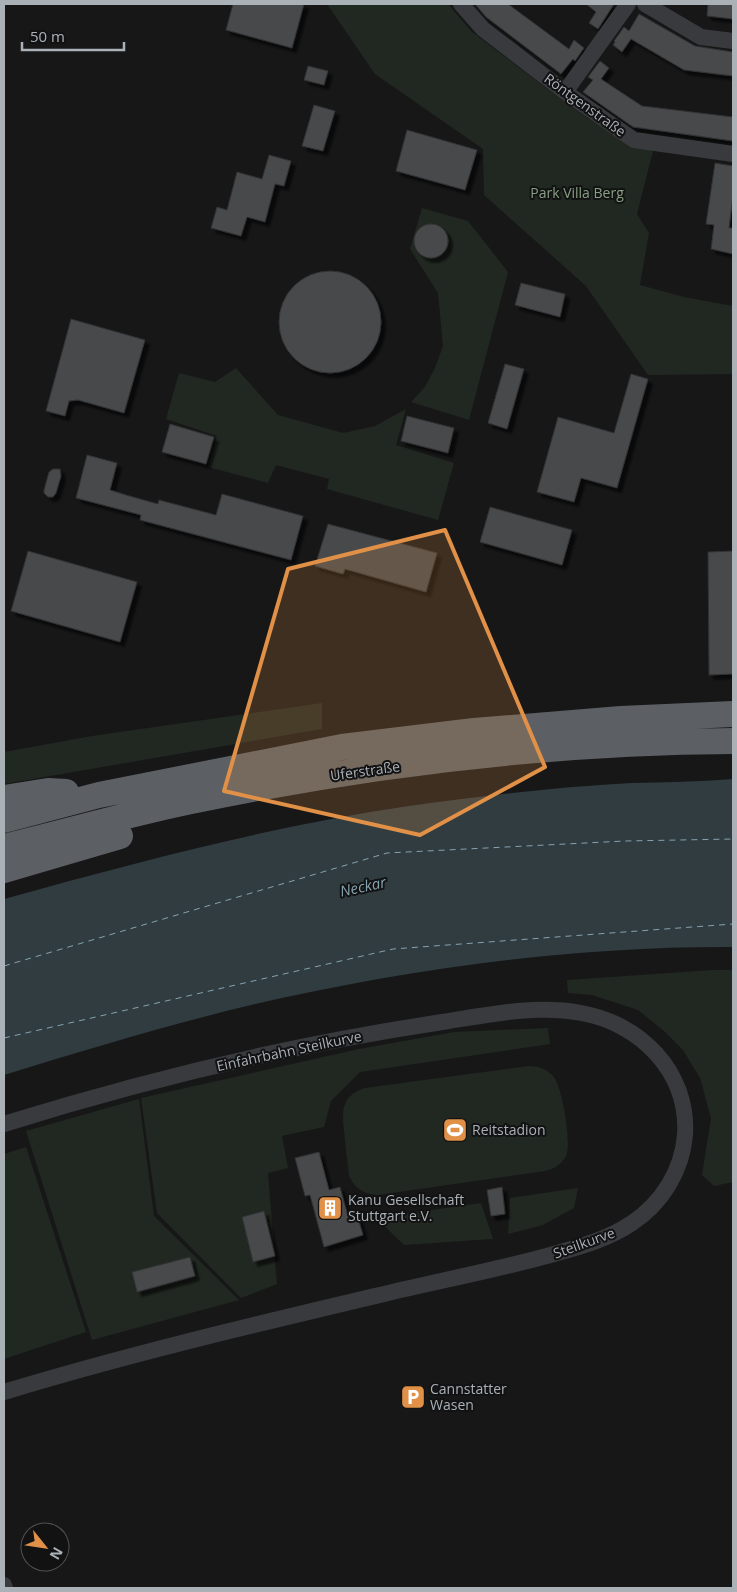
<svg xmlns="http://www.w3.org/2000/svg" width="737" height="1592" viewBox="0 0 737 1592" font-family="'Open Sans',sans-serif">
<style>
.green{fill:#212821}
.water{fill:#313c40}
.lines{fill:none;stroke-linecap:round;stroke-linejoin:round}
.ferry{stroke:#85a3af;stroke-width:1;stroke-dasharray:6 5;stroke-linecap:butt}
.building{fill:#46484b;stroke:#313234;filter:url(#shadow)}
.minor{stroke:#383a3d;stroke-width:16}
.trunk{stroke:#5c6065;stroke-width:26}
.marked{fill:#e09047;fill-opacity:0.2;stroke:#e09047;stroke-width:4;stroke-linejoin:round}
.labels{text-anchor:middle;stroke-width:4;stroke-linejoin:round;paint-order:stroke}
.street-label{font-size:14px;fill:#aab1b7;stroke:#121213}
.park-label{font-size:14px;fill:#87a083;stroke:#121213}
.poi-label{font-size:14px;fill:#aab1b7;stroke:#121213;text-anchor:start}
.water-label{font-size:15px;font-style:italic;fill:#85a3af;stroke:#121213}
</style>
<defs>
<filter id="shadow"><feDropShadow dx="4.5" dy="4.5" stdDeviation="1" flood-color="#0009"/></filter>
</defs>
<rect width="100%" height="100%" fill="#171718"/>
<path class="green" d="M 327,4 L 448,4 L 471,31 L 558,97 L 589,119 L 653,151 L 637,214 L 649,233 L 640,285 L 684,297 L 733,306 L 733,374 L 648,375 L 586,286 L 484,195 L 483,149 L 375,74 Z
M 422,208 L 468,221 L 508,272 L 469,420 L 411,402 L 425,387 L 435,368 L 443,346 L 438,293 L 410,249 Z
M 236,368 L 278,415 L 343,433 L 375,426 L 406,409 L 396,445 L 454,463 L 438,520 L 327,489 L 329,479 L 276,465 L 268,483 L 208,467 L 217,436 L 166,419 L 179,373 L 215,382 Z
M 322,703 L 322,729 L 4,784 L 4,752 L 92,736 Z
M 713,970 L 733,970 L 733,1182 L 714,1186 L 702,1175 L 711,1118 L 700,1078 L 683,1050 L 664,1031 L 638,1010 L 592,995 L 568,993 L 567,980 Z
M 548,1028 L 550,1044 L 360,1072 L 331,1101 L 324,1127 L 282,1136 L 288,1168 L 268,1173 L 277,1284 L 241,1298 L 157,1213 L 141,1098 L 359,1049 L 454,1032 Z
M 529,1066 C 538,1066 547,1069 553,1076 C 562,1085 572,1144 566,1156 C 562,1164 554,1169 545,1171 L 378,1195 C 364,1194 355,1189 349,1176 C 348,1164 346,1152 345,1140 C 343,1117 337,1097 365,1088 Z
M 139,1099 L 154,1216 L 239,1300 L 92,1340 L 26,1131 Z
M 26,1147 L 86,1332 L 4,1359 L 4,1154 Z
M 578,1188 L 574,1208 L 543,1225 L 508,1234 L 510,1198 Z
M 481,1203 L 493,1239 L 404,1245 L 376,1218 Z"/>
<path class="water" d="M 733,779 L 733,947 C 573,946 407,969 251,1005 C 168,1025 85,1050 4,1075 L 4,899 C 137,862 272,826 409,806 C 482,796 557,787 631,783 C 665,782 699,782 733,779 Z"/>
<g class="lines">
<path class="ferry" d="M 4,966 L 387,853 L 625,841 L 733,839
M 4,1038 L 393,949 L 733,924"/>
</g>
<path class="building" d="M 233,4 L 304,4 L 292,48 L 226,30 Z
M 475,4 L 508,4 L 569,49 L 574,40 L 584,48 L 575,61 L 573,59 L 561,74 L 486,17 Z
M 586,4 L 614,4 L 598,29 L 589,23 L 596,12 Z
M 708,4 L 733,4 L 733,19 L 707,16 Z
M 639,14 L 695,46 L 733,52 L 733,76 L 684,70 L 631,39 L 622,52 L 613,45 L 615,42 L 614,41 L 624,27 L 629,31 Z
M 600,61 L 609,68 L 601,79 L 642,106 L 733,117 L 733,141 L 633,127 L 583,92 L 593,80 L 588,77 Z
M 308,66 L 328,71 L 324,85 L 304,80 Z
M 314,105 L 335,111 L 323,151 L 302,146 Z
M 407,130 L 477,150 L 465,190 L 396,171 Z
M 269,155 L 291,161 L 284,186 L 275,184 L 265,222 L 247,217 L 241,236 L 211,228 L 217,207 L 227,210 L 237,172 L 262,179 Z
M 715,163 L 733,166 L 733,195 L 729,228 L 733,228 L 733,254 L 711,249 L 714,225 L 706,224 Z
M414 241a17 17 0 1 1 34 0a17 17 0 1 1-34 0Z
M279 322a51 51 0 1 1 102 0a51 51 0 1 1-102 0Z
M 521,283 L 565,294 L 560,317 L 515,305 Z
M 71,319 L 145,340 L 124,413 L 78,400 L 69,401 L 65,416 L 46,411 Z
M 505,364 L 524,369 L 507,429 L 488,423 Z
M 631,374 L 648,379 L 617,488 L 581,478 L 574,502 L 537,492 L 558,417 L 614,433 Z
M 407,416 L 454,428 L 448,453 L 401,441 Z
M 170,424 L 214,437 L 206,464 L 162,452 Z
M 87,455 L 117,463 L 110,490 L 126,495 L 158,504 L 159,500 L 216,515 L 222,494 L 303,516 L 291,560 L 140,520 L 141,515 L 76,498 Z
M 53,469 L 60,469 L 61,476 L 56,493 L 53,497 L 48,497 L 44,493 L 44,490 L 49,472 Z
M 490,507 L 572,530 L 562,565 L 480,542 Z
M 328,524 L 437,553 L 426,592 L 345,569 L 343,574 L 315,566 Z
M 28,551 L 137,582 L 120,642 L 11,611 Z
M 733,551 L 733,674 L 709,675 L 708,552 Z
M 319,1152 L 329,1190 L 340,1187 L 349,1220 L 358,1218 L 363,1235 L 324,1247 L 310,1195 L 305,1196 L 295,1158 Z
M 502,1187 L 505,1214 L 491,1216 L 487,1190 Z
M 264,1211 L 275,1256 L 253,1262 L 242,1217 Z
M 190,1257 L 195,1276 L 137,1292 L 132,1272 Z"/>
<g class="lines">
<path class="minor" d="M 461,4 L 483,29 L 565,92 L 634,140 L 733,154
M 645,4 L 701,37 L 733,41
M 565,92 L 628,4
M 4,1124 C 145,1080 290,1045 436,1023 C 483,1016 533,1004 581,1013 C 640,1023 689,1072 685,1135 C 682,1171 662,1203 632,1223 C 604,1242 571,1249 539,1258 C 494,1270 449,1279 405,1289 C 270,1321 136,1352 4,1392
M 4,1585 L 5,1588"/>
<path class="trunk" d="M 4,798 L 48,791 L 66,792
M 4,820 L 99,795 L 342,747 L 474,731 L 621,719 L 733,714
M 4,847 C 66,832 128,814 191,801 C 369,764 551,742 733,741
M 4,870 L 120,836"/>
</g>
<path class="marked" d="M 445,530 L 545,767 L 420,835 L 224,791 L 288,569 Z"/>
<defs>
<symbol id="stadium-square" viewBox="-11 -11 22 22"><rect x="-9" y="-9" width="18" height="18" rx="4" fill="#e09047" stroke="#121213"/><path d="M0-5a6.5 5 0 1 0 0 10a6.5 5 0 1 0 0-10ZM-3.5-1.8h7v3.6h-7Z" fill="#fff"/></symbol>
<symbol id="building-square" viewBox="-11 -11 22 22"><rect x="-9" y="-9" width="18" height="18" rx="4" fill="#e09047" stroke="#121213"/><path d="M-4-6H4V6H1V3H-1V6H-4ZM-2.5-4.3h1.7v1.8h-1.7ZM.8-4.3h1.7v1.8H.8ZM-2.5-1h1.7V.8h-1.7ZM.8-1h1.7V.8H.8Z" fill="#fff"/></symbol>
<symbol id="parking-square" viewBox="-11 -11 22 22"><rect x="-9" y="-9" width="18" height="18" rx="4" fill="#e09047" stroke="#121213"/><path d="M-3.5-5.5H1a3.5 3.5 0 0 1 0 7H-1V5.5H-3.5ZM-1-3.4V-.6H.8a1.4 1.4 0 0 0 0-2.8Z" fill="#fff"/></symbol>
</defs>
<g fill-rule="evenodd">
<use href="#stadium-square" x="441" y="1116" width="28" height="28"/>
<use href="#building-square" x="316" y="1194" width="28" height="28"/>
<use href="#parking-square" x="399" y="1383" width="28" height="28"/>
</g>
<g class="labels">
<g class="street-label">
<text transform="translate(585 105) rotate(36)" y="5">Röntgenstraße</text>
<text transform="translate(365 771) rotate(-8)" y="5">Uferstraße</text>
<text transform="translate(289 1051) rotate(-12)" y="5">Einfahrbahn Steilkurve</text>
<text transform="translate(584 1243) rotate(-20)" y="5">Steilkurve</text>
</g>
<g class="park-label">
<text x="577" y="198">Park Villa Berg</text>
</g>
<g class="poi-label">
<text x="472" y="1135">Reitstadion</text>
<text x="348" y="1205">Kanu Gesellschaft<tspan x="348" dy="16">Stuttgart e.V.</tspan></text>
<text x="430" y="1394">Cannstatter<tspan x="430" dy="16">Wasen</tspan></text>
</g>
<g class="water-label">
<text transform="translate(363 887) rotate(-12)" y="5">Neckar</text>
</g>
</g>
<rect width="737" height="1592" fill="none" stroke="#aab1b7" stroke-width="10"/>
<g transform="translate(45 1547) rotate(120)"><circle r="24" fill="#121213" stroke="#4f5255"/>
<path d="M0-4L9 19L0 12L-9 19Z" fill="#e09047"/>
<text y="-8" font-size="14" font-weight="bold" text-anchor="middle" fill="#aab1b7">N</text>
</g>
<path d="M22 42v8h102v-8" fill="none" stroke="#aab1b7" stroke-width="2.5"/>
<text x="30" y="42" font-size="15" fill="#aab1b7" stroke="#121213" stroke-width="4" paint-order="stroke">50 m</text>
</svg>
